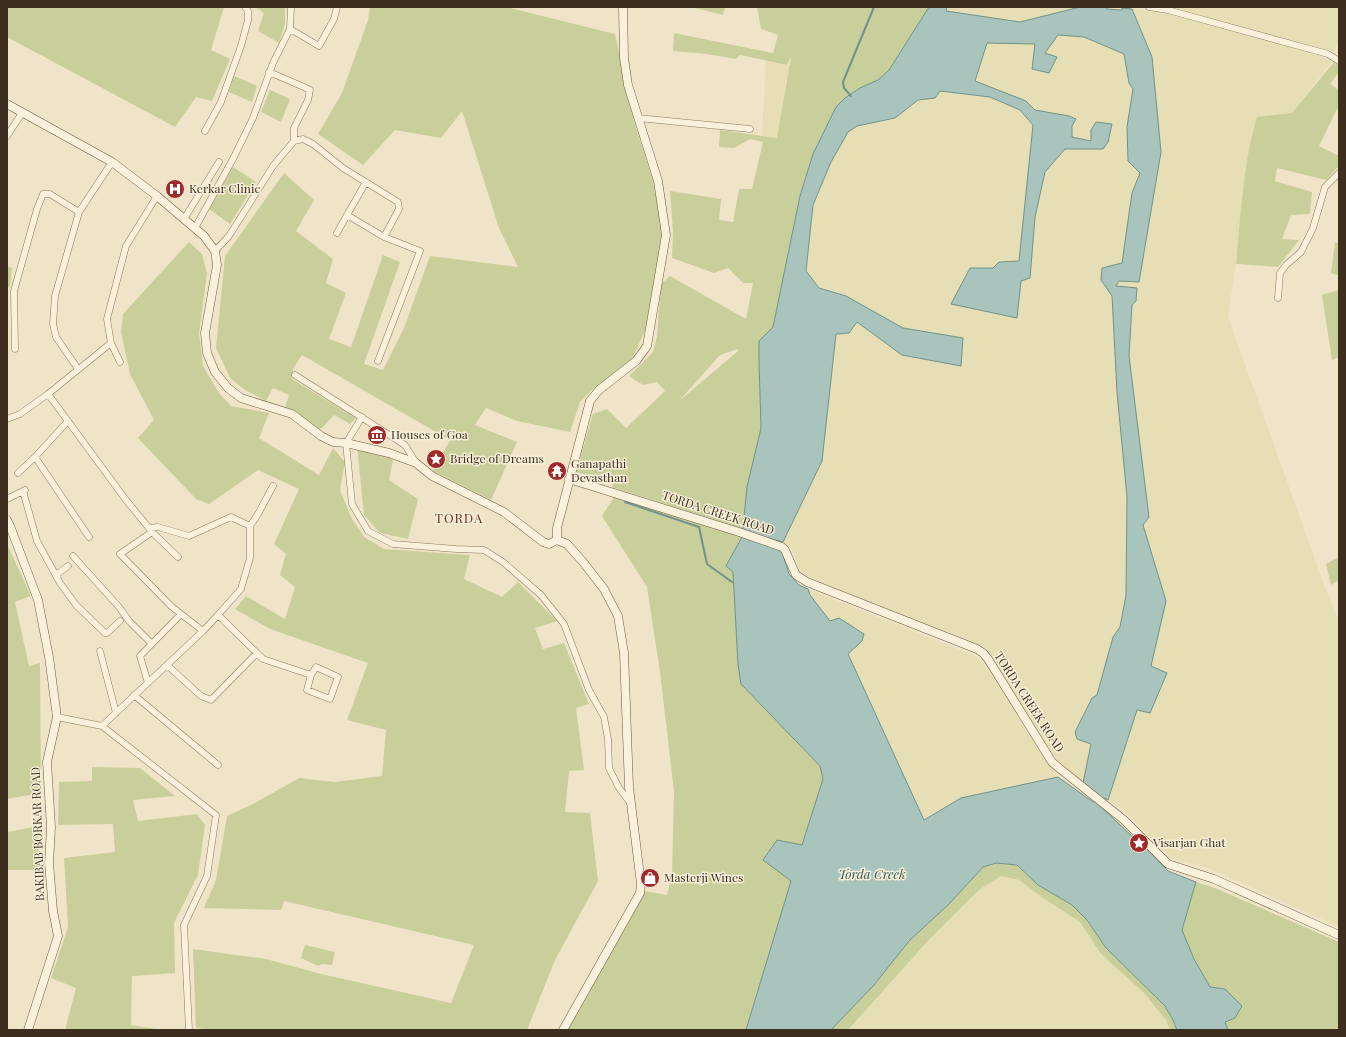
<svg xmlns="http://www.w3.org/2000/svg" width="1346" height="1037" viewBox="0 0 1346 1037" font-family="'Playfair Display',serif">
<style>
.farmland{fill:#e6deb5}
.green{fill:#c9cf9b;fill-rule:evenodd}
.water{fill:#a9c4bc;stroke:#6f938a;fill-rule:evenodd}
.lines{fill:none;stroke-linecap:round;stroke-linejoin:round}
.stream{stroke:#6f938a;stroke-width:2}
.street-casing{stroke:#8d765c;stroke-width:7}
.secondary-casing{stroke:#6f573f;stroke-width:9}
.street{stroke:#faf1dc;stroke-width:6}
.secondary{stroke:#faf1dc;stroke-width:8}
.labels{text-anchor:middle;stroke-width:3;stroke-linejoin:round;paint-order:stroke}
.poi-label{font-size:12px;fill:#3d2e20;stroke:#f7eed8;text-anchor:start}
.street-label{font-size:12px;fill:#3d2e20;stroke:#f7eed8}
.neighbourhood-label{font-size:13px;letter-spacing:1px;fill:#6b2e1e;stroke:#f7eed8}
.water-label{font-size:13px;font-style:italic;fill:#2f5d5a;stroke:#f7eed8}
</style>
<rect width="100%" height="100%" fill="#f0e4c8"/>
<path class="farmland" d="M 947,7 L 1080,7 L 1080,8 L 1020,22 L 945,11 Z
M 1163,7 L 1339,7 L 1339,41 L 1334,52 Z
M 1132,9 L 1170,14 L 1321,56 L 1332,61 L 1281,128 L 1255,131 L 1228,317 L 1326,590 L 1339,620 L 1339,927 L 1208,868 L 1170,858 L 1123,810 L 1108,800 L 1151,666 L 1166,601 L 1143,525 L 1149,517 L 1129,356 L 1132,305 L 1137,288 L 1116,286 L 1119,281 L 1139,282 L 1152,57 Z
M 1058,35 L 1084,37 L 1125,54 L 1129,82 L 1133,89 L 1127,127 L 1140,172 L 1132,193 L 1122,263 L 1102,268 L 1101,280 L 1112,296 L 1117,392 L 1127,497 L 1126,595 L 1120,627 L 1113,637 L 1097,695 L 1078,739 L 1091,744 L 1083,783 L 1055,757 L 986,649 L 801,574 L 791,546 L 783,542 L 822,461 L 836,334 L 857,322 L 902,355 L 961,366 L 963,338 L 903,328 L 846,296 L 819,288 L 806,271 L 813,205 L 831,162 L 848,132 L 857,126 L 895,118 L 918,100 L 935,98 L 940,91 L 990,97 L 1020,110 L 1033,125 L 1019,262 L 999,262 L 993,268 L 970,268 L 1021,281 L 1045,172 L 1065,149 L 1103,149 L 1091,141 L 1072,137 L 1072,126 L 1076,119 L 1069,116 L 1035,110 L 1026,101 L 975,81 L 987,43 L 1035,44 L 1045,53 Z
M 766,61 L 787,65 L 839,86 L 837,96 L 786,79 L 779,139 L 762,135 Z
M 808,589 L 980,658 L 1058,777 L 961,798 L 924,820 L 847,654 L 862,641 L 830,621 L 810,595 Z
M 1000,876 L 1019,880 L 1043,898 L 1080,922 L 1101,954 L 1144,993 L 1166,1020 L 1170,1030 L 848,1030 L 926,943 L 979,890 Z"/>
<path class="green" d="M 7,7 L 224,7 L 211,50 L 230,59 L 212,101 L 196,97 L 175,127 L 7,37 Z
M 255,7 L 285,7 L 285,24 L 279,43 L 258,31 L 264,13 Z
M 370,7 L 506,7 L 615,34 L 634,121 L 653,181 L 664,233 L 645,331 L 631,361 L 593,389 L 580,402 L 570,432 L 517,421 L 486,408 L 475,425 L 517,442 L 491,500 L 433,471 L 450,440 L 302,355 L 293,369 L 292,379 L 356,418 L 350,424 L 334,415 L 320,430 L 300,415 L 285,407 L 289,395 L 273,388 L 266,401 L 245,390 L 230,378 L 216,348 L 225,256 L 284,173 L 314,200 L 296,231 L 333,259 L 326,283 L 346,293 L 329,339 L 351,347 L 383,255 L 400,262 L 364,364 L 383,370 L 404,328 L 430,256 L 518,267 L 499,228 L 462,111 L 441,138 L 395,130 L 363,165 L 318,134 L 342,93 L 368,20 Z
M 691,7 L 725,7 L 723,15 Z
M 757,7 L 929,7 L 889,70 L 878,80 L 860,88 L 845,98 L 836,107 L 813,154 L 800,196 L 773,327 L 759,341 L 759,362 L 761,428 L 747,487 L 743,529 L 612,487 L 613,483 L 576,472 L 593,414 L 607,409 L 626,428 L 665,391 L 657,382 L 643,385 L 629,376 L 653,352 L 657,336 L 661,284 L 670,276 L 746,319 L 753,283 L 743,283 L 728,268 L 714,273 L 672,258 L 673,232 L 670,191 L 721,199 L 719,220 L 733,222 L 739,189 L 752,189 L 763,142 L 750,139 L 734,148 L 719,147 L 720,130 L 777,138 L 791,57 L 787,65 L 740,55 L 736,59 L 707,54 L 673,51 L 674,33 L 773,53 L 778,35 L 761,29 ZM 738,349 L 738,351 L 679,401 L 720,355 Z
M 1334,62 L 1339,66 L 1339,72 L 1330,84 L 1339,90 L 1339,105 L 1319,146 L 1339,156 L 1339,166 L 1326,180 L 1277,168 L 1275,181 L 1312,192 L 1310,214 L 1291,215 L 1282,239 L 1299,240 L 1278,267 L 1236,264 C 1241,216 1243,163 1257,117 L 1292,113 Z
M 234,76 L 257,86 L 252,102 L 229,92 Z
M 270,90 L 290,99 L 281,122 L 261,112 Z
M 233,167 L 256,182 L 230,224 L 209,209 Z
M 189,242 L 202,254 L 207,273 L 199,333 L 203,366 L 219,393 L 231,406 L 269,413 L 259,438 L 319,475 L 333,448 L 345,462 L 340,490 L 351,517 L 364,537 L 384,549 L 470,555 L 464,579 L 502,597 L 518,582 L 557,621 L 535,628 L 543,649 L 564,643 L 589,704 L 576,708 L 584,770 L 569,771 L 565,812 L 590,813 L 598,881 L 555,960 L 527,1030 L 213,1030 L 196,1028 L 193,949 L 266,959 L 321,974 L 451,1003 L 474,945 L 284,901 L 281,910 L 204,908 L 216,880 L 227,816 L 253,804 L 299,778 L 335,782 L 382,776 L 386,730 L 347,720 L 368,663 L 270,629 L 235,609 L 246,596 L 285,619 L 295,587 L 280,575 L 286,554 L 274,544 L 299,489 L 258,470 L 209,504 L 196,499 L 138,438 L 154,420 L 130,374 L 121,332 L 123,314 Z
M 1335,242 L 1339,244 L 1339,357 L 1332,360 L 1322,295 L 1338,290 L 1338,275 L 1331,273 Z
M 7,266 L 12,268 L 10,286 L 7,288 Z
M 357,446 L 387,456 L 393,460 L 389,480 L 418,499 L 408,539 L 380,533 L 364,515 Z
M 614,497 L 742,537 L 726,566 L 733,572 L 741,684 L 820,766 L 823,779 L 802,845 L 763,860 L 792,881 L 746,1030 L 563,1030 L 645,891 L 667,895 L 672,874 L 674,792 L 660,672 L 647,587 L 602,516 Z
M 7,544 L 31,596 L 15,602 L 29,666 L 40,663 L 41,793 L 7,799 Z
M 1339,557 L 1339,580 L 1331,585 L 1326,564 Z
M 92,767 L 140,768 L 175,796 L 133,800 L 138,821 L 197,814 L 205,825 L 198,875 L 174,923 L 175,973 L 132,976 L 131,1025 L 162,1030 L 65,1030 L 76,988 L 51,978 L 68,927 L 64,858 L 115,852 L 113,824 L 58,825 L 59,782 L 92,781 Z
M 38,826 L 39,870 L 7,870 L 7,832 Z
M 996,863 L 1016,865 L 1038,885 L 1072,905 L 1087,920 L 1106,948 L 1165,1006 L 1173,1020 L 1177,1030 L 1170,1030 L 1166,1020 L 1144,993 L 1101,954 L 1080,922 L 1043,898 L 1019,880 L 1001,876 L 979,890 L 926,943 L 848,1030 L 831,1030 L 874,985 L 909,941 L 949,904 L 983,867 Z
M 1196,882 L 1215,888 L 1339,942 L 1339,1030 L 1228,1030 L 1225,1021 L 1225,989 L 1210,987 L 1194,959 L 1182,930 Z
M 305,945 L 335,952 L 332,965 L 323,964 L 318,966 L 301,958 Z"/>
<path class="water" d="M 929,7 L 947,7 L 946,11 L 1020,22 L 1080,7 L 1107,7 L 1107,9 L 1122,10 L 1122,8 L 1132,9 L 1152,57 L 1161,152 L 1139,282 L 1119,281 L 1116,286 L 1137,288 L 1136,301 L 1132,305 L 1129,356 L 1149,517 L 1143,525 L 1166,601 L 1151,666 L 1167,673 L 1150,713 L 1137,710 L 1108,800 L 1104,798 L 1099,805 L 1134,838 L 1133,839 L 1143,849 L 1145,847 L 1168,871 L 1196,882 L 1182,930 L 1194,959 L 1210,987 L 1225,989 L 1242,1006 L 1235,1018 L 1225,1022 L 1228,1030 L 1177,1030 L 1173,1020 L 1165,1006 L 1106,948 L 1087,920 L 1072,905 L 1038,885 L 1017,865 L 996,863 L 983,867 L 949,904 L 909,941 L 874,985 L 831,1030 L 746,1030 L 791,881 L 763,860 L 777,840 L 802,845 L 823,779 L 820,766 L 741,684 L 738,664 L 733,572 L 726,566 L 742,537 L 747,487 L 761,428 L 759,362 L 759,341 L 773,327 L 800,196 L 813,154 L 836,107 L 845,98 L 860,88 L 878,80 L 889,70 ZM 1058,35 L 1084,37 L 1124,54 L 1129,83 L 1133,89 L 1127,127 L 1128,161 L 1140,173 L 1132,193 L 1122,263 L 1102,268 L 1101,280 L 1112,296 L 1117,392 L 1127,497 L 1126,595 L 1120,627 L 1113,637 L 1097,695 L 1092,698 L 1075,732 L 1077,739 L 1091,744 L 1083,783 L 1099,795 L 1095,802 L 1093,802 L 1058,777 L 961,798 L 924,820 L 848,654 L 862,641 L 864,634 L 839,618 L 830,621 L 810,595 L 808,589 L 799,585 L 789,574 L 782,552 L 768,538 L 783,542 L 822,461 L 836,334 L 849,333 L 857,322 L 902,355 L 961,366 L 963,338 L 903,328 L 846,296 L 819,288 L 806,271 L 813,205 L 831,162 L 848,132 L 857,126 L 895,118 L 918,100 L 935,98 L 940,91 L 990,97 L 1020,110 L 1033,125 L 1019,261 L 999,262 L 993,268 L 970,268 L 951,304 L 1017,318 L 1021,281 L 1030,278 L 1035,217 L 1045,172 L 1065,149 L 1103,149 L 1108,142 L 1112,124 L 1096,122 L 1091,130 L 1091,141 L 1072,137 L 1072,126 L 1076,119 L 1069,116 L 1035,110 L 1026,101 L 975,81 L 987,43 L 1035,44 L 1032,69 L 1049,73 L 1057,57 L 1045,53 Z"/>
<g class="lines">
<path class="stream" d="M 851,96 L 844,88 L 843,82 L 874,7
M 625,502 L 699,527 L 707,564 L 732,582"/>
<defs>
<path id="street" d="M 1149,7 L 1168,10 L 1328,54 L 1339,61
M 290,29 L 319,46 L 334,19 L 337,7
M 269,72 L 304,87 L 310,90 L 308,100 L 294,128 L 294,141
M 638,118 L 750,129
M 205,131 L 221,102 L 241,46 L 248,20 L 248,11 L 245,7
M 7,136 L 22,113
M 347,215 L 366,182
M 184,219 L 219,162
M 195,228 L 234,157 L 253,118 L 273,63 L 290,29 L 291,7
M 337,233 L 347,215 L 384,237
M 215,251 L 229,236 L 273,166 L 294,141 L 303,139 L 313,144 L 343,168 L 398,202 L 399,209 L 384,237 L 420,251 L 378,361
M 1278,298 L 1280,273 L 1286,265 L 1301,252 L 1313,228 L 1325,187 L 1339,173
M 15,349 L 14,291 L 37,209 L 43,194 L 50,194 L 79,212
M 120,362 L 111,343 L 107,319 L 126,246 L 157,196
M 78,369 L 56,337 L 53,324 L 55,296 L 79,212 L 112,162
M 295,375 L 405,445 L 416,463
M 48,394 L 111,343
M 362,417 L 346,443 L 352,504 L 368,531 L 393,544 L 456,549 L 484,550 L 503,562 L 541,595 L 564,624 L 589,690 L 604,717 L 608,739 L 609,768 L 619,788 L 631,804
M 7,419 L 20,414 L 48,394 L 126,500 L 153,533 L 178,557
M 68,421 L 35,457 L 89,537
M 18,473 L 35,457
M 23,491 L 37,541 L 60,583 L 76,605 L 105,633 L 107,633 L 120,621
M 7,499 L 25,490
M 250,526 L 258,514 L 273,486
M 149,528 L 158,527 L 189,536 L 231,517 L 250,526 L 250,558 L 241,589 L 218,615
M 152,532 L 120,554 L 171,606 L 181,614
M 73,556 L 119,607 L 129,621 L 152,644
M 56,575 L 68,566
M 100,651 L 116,713
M 167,665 L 201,696 L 211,700 L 257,653
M 316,667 L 338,677 L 330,699 L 307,690 L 311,675 Z
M 148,683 L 140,656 L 181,614 L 203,631
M 134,695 L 218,765
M 57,717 L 102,726 L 216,815 L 207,876 L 184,925 L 189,1030
M 102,726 L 203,631 L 218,615 L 263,659 L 311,675"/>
<path id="secondary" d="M 7,104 L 112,162 L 157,196 L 204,236 L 215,251 L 217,265 L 205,333 L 207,353 L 215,372 L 228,388 L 241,398 L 292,414 L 321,436 L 333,442 L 346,443 L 389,453 L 416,463 L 432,476 L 504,512 L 543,542 L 549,544 L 557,540 L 567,544 L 583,562 L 604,589 L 618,616 L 624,653 L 629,787 L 641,884 L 640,893 L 563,1030
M 569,479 L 739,532 L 782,547 L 785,550 L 796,575 L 807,582 L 977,649 L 983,653 L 988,659 L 1052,762 L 1059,768 L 1124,820 L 1168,864 L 1214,879 L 1339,935
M 7,520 L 10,526 L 38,600 L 49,657 L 57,717 L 47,762 L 51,827 L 49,863 L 53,911 L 58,936 L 28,1030
M 557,540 L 557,528 L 590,401 L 599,390 L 636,361 L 647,346 L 666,235 L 658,181 L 628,85 L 624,58 L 623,7"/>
</defs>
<use href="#street" class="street-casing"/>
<use href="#secondary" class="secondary-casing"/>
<use href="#street" class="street"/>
<use href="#secondary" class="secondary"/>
</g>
<defs>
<symbol id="hospital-disc" viewBox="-11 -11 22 22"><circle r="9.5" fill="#9e2a2b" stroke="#f7eed8"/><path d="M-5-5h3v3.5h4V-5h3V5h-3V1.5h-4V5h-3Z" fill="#fff"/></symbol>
<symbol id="museum-disc" viewBox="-11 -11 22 22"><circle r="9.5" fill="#9e2a2b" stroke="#f7eed8"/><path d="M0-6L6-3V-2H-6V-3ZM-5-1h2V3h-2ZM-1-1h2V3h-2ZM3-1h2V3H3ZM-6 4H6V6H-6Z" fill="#fff"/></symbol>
<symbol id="sight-disc" viewBox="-11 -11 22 22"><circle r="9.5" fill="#9e2a2b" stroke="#f7eed8"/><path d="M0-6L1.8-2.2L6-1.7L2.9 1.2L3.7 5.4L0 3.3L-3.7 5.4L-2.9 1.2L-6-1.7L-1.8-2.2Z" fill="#fff"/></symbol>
<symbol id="temple-disc" viewBox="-11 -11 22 22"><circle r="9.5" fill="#9e2a2b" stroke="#f7eed8"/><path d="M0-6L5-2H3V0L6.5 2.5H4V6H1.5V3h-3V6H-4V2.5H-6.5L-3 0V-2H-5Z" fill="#fff"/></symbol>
<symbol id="shop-disc" viewBox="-11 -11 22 22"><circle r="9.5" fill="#9e2a2b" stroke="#f7eed8"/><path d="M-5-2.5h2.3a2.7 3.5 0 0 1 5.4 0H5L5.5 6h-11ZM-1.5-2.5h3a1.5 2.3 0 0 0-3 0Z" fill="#fff"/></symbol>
</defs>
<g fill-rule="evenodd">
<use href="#hospital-disc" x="164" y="178" width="22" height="22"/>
<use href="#museum-disc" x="366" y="424" width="22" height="22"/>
<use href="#sight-disc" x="425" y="448" width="22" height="22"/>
<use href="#temple-disc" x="546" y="460" width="22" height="22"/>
<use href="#sight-disc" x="1128" y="832" width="22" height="22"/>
<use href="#shop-disc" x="639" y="867" width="22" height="22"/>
</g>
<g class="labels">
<g class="poi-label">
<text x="189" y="193">Kerkar Clinic</text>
<text x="391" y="439">Houses of Goa</text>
<text x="450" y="463">Bridge of Dreams</text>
<text x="571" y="468">Ganapathi<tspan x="571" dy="14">Devasthan</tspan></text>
<text x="1153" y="847">Visarjan Ghat</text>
<text x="664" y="882">Masterji Wines</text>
</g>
<g class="street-label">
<text transform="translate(718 513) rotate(18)" y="4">TORDA CREEK ROAD</text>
<text transform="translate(1029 702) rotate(57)" y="4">TORDA CREEK ROAD</text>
<text transform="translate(38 834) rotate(-92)" y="4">BAKIBAB BORKAR ROAD</text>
</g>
<g class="neighbourhood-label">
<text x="459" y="523">TORDA</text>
</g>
<g class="water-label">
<text x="872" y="879">Torda Creek</text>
</g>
</g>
<rect width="1346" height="1037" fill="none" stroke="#3d2e20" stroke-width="16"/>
</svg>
